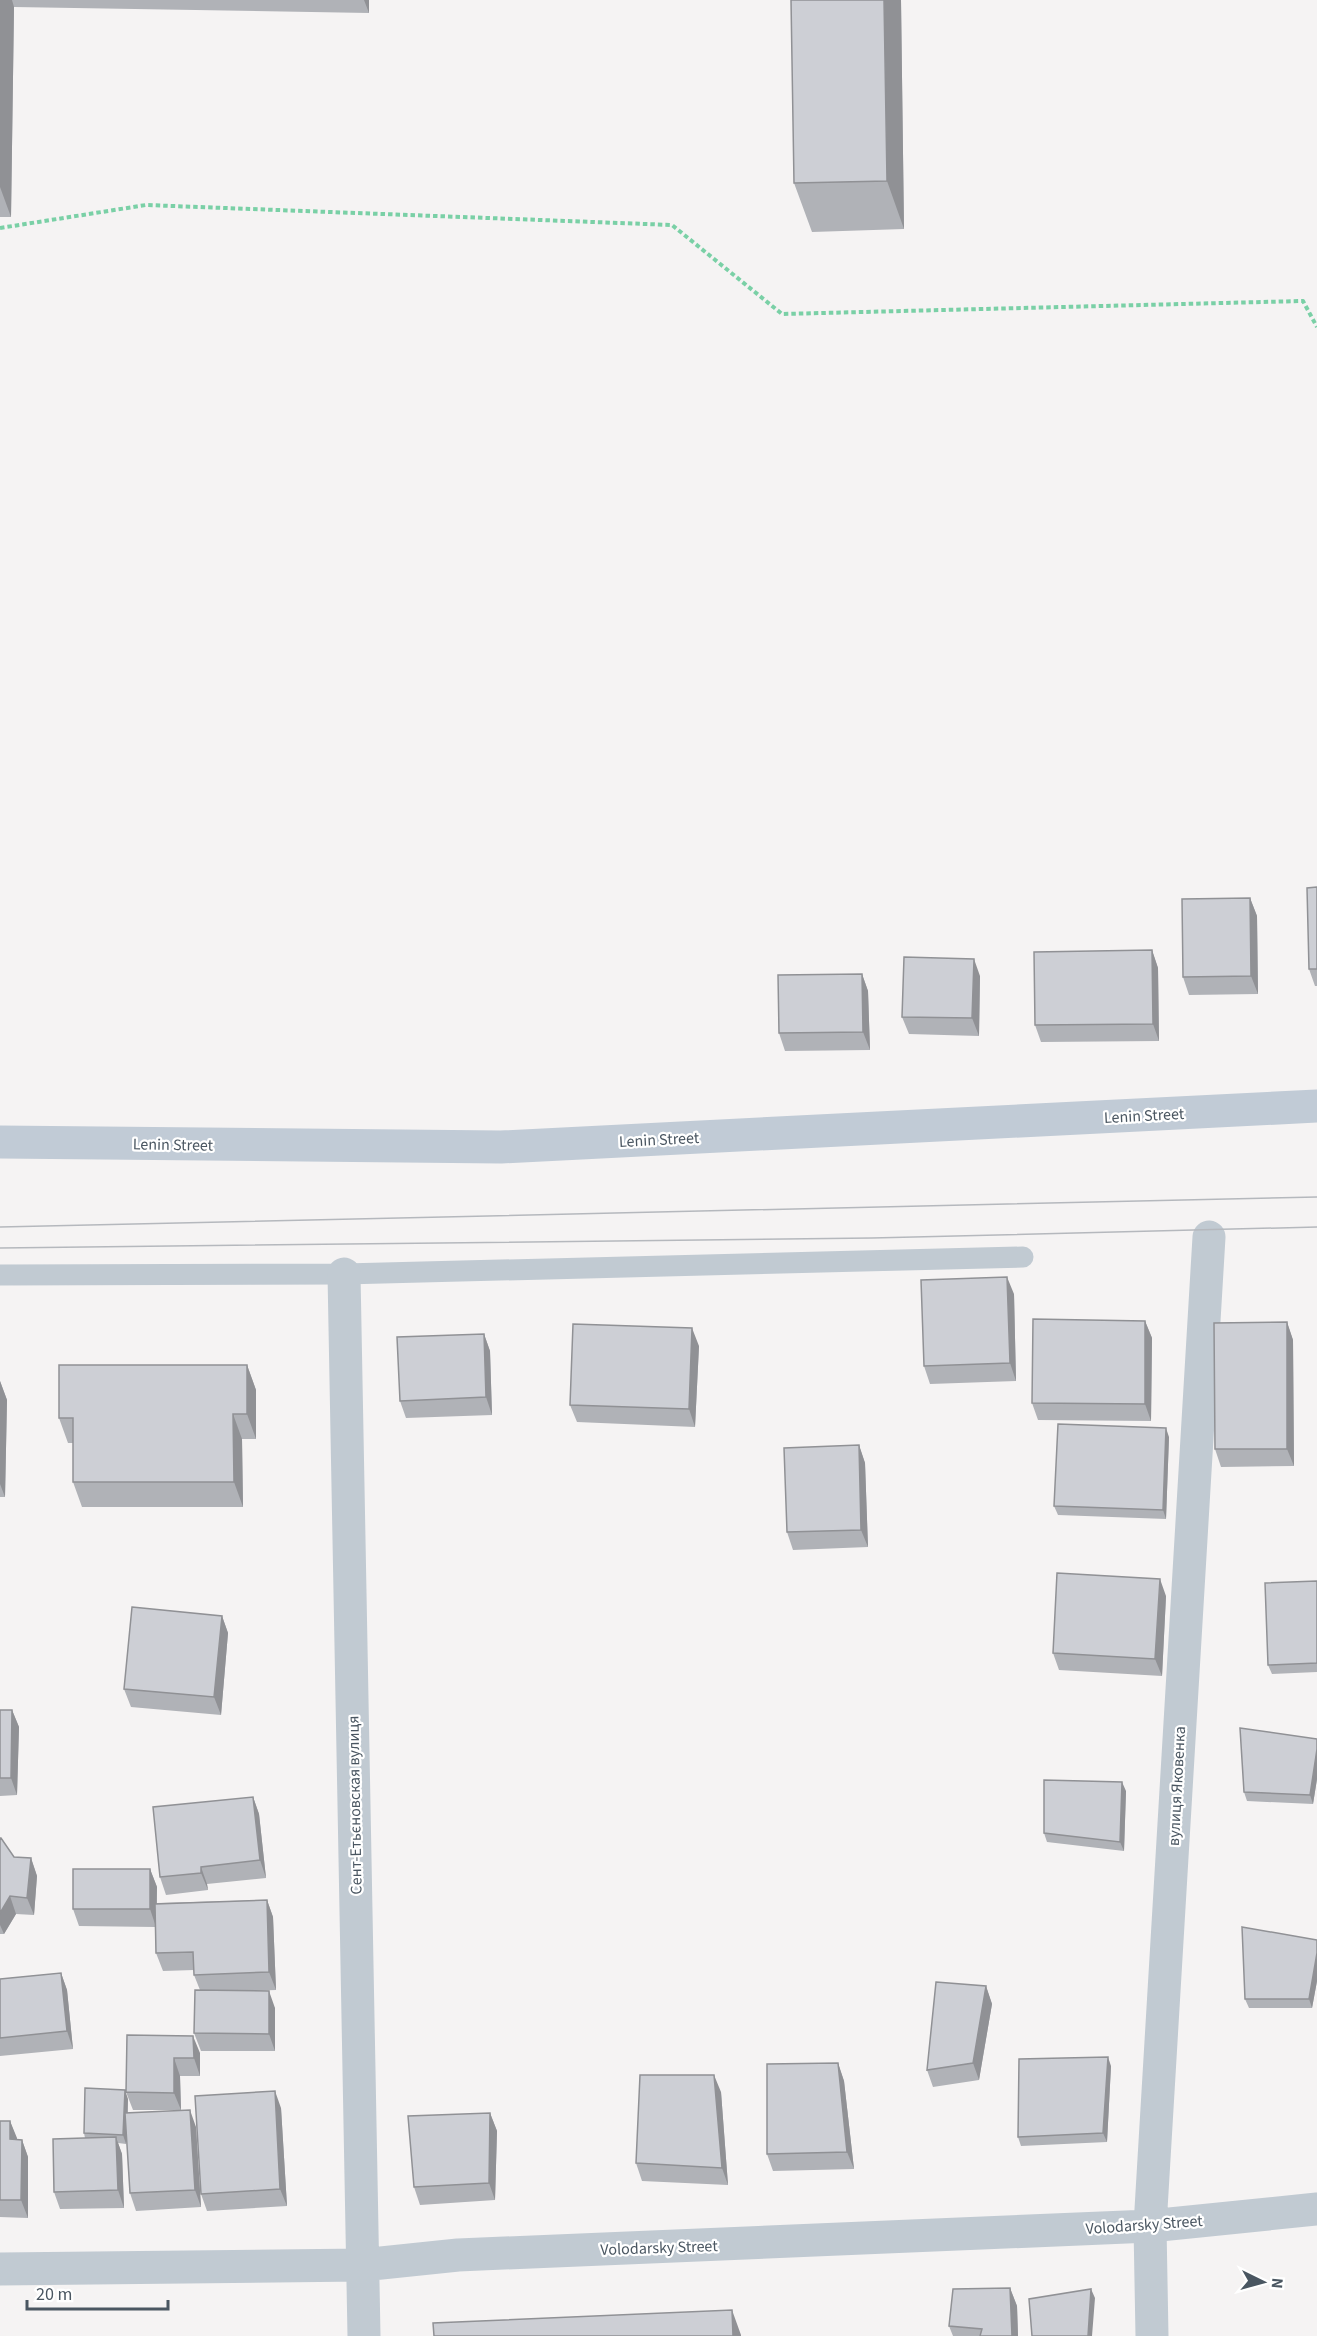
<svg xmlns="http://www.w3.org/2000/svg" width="1317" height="2336" viewBox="0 0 1317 2336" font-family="'Source Sans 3',sans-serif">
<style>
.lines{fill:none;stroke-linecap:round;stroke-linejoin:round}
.path{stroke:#7ad0a6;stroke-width:4;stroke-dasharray:4.5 3;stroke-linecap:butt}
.lane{stroke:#c1cad2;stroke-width:21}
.street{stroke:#c1cad2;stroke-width:33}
.secondary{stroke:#c1cbd6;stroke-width:33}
.tram{stroke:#b5b8bd;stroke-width:1.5}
.wall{fill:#b0b2b7}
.shaded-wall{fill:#909195}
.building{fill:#cdcfd5;stroke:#909195;stroke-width:1.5}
.labels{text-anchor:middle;stroke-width:4.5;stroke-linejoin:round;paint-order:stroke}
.street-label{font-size:16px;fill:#4a5661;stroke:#fff}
</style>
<rect width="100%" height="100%" fill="#f5f3f3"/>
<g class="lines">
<path class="path" d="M 0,228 L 146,205 L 672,225 L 782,314 L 1303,301 L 1317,327"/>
<path class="lane" d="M 0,1275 L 344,1274 L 1023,1257"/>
<path class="street" d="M 344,1274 L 364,2336
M 0,2269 L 362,2265 L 458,2255 L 1150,2226 L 1317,2209
M 1152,2336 L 1150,2226 L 1209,1237"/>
<path class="secondary" d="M 0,1142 L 501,1147 L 1317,1106"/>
<path class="tram" d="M 0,1227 L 1317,1197
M 0,1248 L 872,1238 L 1317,1227"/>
</g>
<path class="wall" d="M 0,0 L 369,0 L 369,13 L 14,7 L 11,217 L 0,217 Z
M 791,0 L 901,0 L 904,229 L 812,232 L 794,183 Z
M 1317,887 L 1317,986 L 1315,986 L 1309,969 Z
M 1250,898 L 1257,916 L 1258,994 L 1189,995 L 1183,977 Z
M 1152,950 L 1158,968 L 1159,1041 L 1041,1042 L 1035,1025 Z
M 862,974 L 868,991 L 870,1050 L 785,1051 L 779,1033 Z
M 980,976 L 979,1036 L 909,1034 L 902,1017 Z
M 1014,1294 L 1016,1381 L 930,1384 L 924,1366 Z
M 1145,1321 L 1152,1338 L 1151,1421 L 1038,1420 L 1032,1403 Z
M 1287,1322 L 1293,1340 L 1294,1466 L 1221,1467 L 1215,1449 Z
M 484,1334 L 490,1351 L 492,1415 L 406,1418 L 400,1401 Z
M 699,1346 L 695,1427 L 577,1422 L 570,1405 Z
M 247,1365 L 256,1390 L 256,1439 L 242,1439 L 243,1507 L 82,1507 L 73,1482 L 73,1443 L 68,1443 L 59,1418 Z
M 0,1381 L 7,1400 L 5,1497 L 0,1497 Z
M 1169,1437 L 1166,1519 L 1058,1515 L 1054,1506 Z
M 859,1445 L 865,1463 L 868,1547 L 793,1550 L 787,1532 Z
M 1317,1581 L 1317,1672 L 1272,1674 L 1268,1665 Z
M 1166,1596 L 1162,1676 L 1059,1670 L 1053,1653 Z
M 222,1616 L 228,1633 L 221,1715 L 131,1707 L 124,1689 Z
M 0,1710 L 12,1710 L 19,1727 L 17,1795 L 0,1796 Z
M 1317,1739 L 1317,1779 L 1313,1804 L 1247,1801 L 1244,1792 Z
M 1126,1791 L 1124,1851 L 1047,1842 L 1044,1833 Z
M 253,1797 L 259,1814 L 266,1878 L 207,1884 L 208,1890 L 166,1895 L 160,1877 Z
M 0,1838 L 14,1857 L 31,1858 L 37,1876 L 34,1915 L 16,1914 L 4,1934 L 0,1934 Z
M 150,1869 L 157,1887 L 157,1903 L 267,1900 L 273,1917 L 276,1990 L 244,1991 L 275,2008 L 275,2051 L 201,2051 L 194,2033 L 200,1990 L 194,1975 L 194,1970 L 163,1971 L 156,1953 L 155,1927 L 79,1926 L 73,1909 Z
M 1317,1940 L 1317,1981 L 1312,2008 L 1249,2008 L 1245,1999 Z
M 61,1973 L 67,1990 L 73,2049 L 0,2056 L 0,1979 Z
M 986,1986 L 992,2004 L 979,2080 L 933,2087 L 927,2070 Z
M 127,2035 L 200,2053 L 200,2076 L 180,2076 L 181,2110 L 133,2110 L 126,2092 Z
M 838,2063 L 844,2081 L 854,2169 L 773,2171 L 767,2154 Z
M 1111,2066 L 1107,2142 L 1021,2146 L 1018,2137 Z
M 721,2092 L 728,2185 L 642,2181 L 636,2163 Z
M 128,2099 L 128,2113 L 196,2127 L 201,2207 L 136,2211 L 130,2193 L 127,2138 L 126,2144 L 118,2143 L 122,2154 L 124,2208 L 60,2209 L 54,2192 L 85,2138 L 84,2133 Z
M 281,2108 L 287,2206 L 207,2211 L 201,2194 Z
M 490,2113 L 497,2131 L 495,2200 L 420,2205 L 414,2187 Z
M 0,2121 L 10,2121 L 17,2140 L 22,2140 L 28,2157 L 28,2218 L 0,2217 Z
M 1010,2288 L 1017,2306 L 1018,2336 L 953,2336 L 949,2326 Z"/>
<path class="shaded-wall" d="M 0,0 L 12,0 L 14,7 L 11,217 L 0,187 Z
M 364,0 L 369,0 L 369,13 Z
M 884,0 L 901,0 L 904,229 L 887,181 Z
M 1250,898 L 1257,916 L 1258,994 L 1251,976 Z
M 1152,950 L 1158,968 L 1159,1041 L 1153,1024 Z
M 974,959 L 980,976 L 979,1036 L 972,1018 Z
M 862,974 L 868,991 L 870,1050 L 863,1032 Z
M 1007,1277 L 1014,1294 L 1016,1381 L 1010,1363 Z
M 1145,1321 L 1152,1338 L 1151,1421 L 1145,1404 Z
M 1287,1322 L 1293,1340 L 1294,1466 L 1287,1449 Z
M 692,1328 L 699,1346 L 695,1427 L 689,1409 Z
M 484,1334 L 490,1351 L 492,1415 L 486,1397 Z
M 247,1365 L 256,1390 L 256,1439 L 247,1414 Z
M 0,1381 L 7,1400 L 5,1497 L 0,1484 Z
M 233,1414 L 242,1439 L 243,1507 L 234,1482 Z
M 1166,1428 L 1169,1437 L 1166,1519 L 1163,1510 Z
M 859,1445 L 865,1463 L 868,1547 L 861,1530 Z
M 1160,1579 L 1166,1596 L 1162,1676 L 1155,1659 Z
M 222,1616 L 228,1633 L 221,1715 L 214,1697 Z
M 12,1710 L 19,1727 L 17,1795 L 11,1778 Z
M 1317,1749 L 1317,1779 L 1313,1804 L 1310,1795 Z
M 1122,1782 L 1126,1791 L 1124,1851 L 1120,1842 Z
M 253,1797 L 259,1814 L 266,1878 L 260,1860 Z
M 31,1858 L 37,1876 L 34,1915 L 27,1898 Z
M 201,1867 L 207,1884 L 208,1890 L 201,1873 Z
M 150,1869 L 157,1887 L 156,1927 L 150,1909 Z
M 10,1896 L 16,1914 L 4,1934 L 0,1925 L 0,1913 Z
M 267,1900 L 273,1917 L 276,1990 L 269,1972 Z
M 1317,1953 L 1317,1981 L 1312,2008 L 1309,1999 Z
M 61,1973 L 67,1990 L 73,2049 L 67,2031 Z
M 986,1986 L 992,2004 L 979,2080 L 973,2063 Z
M 269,1991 L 275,2008 L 275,2051 L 269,2034 Z
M 193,2036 L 200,2053 L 200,2076 L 194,2058 Z
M 1108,2057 L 1111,2066 L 1107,2142 L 1103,2133 Z
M 174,2058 L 180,2076 L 181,2110 L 174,2093 Z
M 838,2063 L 844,2081 L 854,2169 L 847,2152 Z
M 714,2075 L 721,2092 L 728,2185 L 722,2168 Z
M 125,2090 L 128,2099 L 126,2144 L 123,2135 Z
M 275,2091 L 281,2108 L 287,2206 L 280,2189 Z
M 190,2110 L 196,2127 L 201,2207 L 195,2190 Z
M 490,2113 L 497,2131 L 495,2200 L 489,2183 Z
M 10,2121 L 17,2138 L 16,2157 L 10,2139 Z
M 116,2137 L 122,2154 L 124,2208 L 118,2190 Z
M 22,2140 L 28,2157 L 28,2218 L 21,2200 Z
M 1010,2288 L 1017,2306 L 1018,2336 L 1012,2336 Z
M 1091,2289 L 1095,2298 L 1092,2336 L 1088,2336 Z
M 732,2310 L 741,2335 L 741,2336 L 733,2336 Z"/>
<path class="building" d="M 791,0 L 884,0 L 887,181 L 794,183 Z
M 1317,887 L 1317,969 L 1309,969 L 1307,888 Z
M 1250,898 L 1251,976 L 1183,977 L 1182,899 Z
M 1152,950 L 1153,1024 L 1035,1025 L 1034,952 Z
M 904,957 L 974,959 L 972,1018 L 902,1017 Z
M 862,974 L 863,1032 L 779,1033 L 778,975 Z
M 1007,1277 L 1010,1363 L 924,1366 L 921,1280 Z
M 1033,1319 L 1145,1321 L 1145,1404 L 1032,1403 Z
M 1287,1322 L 1287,1449 L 1215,1449 L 1214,1323 Z
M 573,1324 L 692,1328 L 689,1409 L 570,1405 Z
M 484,1334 L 486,1397 L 400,1401 L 397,1337 Z
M 59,1365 L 247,1365 L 247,1414 L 233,1414 L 234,1482 L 73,1482 L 73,1418 L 59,1418 Z
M 1058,1424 L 1166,1428 L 1163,1510 L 1054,1506 Z
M 859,1445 L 861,1530 L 787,1532 L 784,1448 Z
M 1057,1573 L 1160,1579 L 1155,1659 L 1053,1653 Z
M 1317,1581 L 1317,1663 L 1268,1665 L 1265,1583 Z
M 132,1607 L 222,1616 L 214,1697 L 124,1689 Z
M 0,1710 L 12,1710 L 11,1778 L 0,1778 Z
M 1240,1728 L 1317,1739 L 1317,1749 L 1310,1795 L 1244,1792 Z
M 1044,1780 L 1122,1782 L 1120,1842 L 1044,1833 Z
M 253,1797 L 260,1860 L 201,1867 L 201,1873 L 160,1877 L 153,1807 Z
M 0,1838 L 1,1838 L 14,1857 L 31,1858 L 27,1898 L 10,1896 L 0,1913 Z
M 73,1869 L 150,1869 L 150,1909 L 73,1909 Z
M 267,1900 L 269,1972 L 194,1975 L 193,1952 L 156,1953 L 155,1904 Z
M 1242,1927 L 1317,1940 L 1317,1953 L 1309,1999 L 1245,1999 Z
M 61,1973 L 67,2031 L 0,2038 L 0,1979 Z
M 936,1982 L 986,1986 L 973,2063 L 927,2070 Z
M 195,1990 L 269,1991 L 269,2034 L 194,2033 Z
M 127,2035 L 193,2036 L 194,2058 L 174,2058 L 174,2093 L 126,2092 Z
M 1108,2057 L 1103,2133 L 1018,2137 L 1019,2059 Z
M 838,2063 L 847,2152 L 767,2154 L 767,2064 Z
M 640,2075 L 714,2075 L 722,2168 L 636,2163 Z
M 85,2088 L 125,2090 L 123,2135 L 84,2133 Z
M 275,2091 L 280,2189 L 201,2194 L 195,2096 Z
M 190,2110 L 195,2190 L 130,2193 L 125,2113 Z
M 490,2113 L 489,2183 L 414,2187 L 408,2116 Z
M 0,2121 L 10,2121 L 10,2139 L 22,2140 L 21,2200 L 0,2200 Z
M 116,2137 L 118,2190 L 54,2192 L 53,2139 Z
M 1010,2288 L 1012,2336 L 980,2336 L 982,2329 L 949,2326 L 953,2289 Z
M 1091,2289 L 1088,2336 L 1032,2336 L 1029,2299 Z
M 732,2310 L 733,2336 L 434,2336 L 433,2323 Z"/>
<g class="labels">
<g class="street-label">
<text transform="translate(1144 1115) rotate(-3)" y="6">Lenin Street</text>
<text transform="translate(659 1139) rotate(-3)" y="6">Lenin Street</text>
<text transform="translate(173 1144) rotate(1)" y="6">Lenin Street</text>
<text transform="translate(1176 1786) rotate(-87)" y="6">вулиця Яковенка</text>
<text transform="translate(354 1805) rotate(-91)" y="6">Сент-Етьєновская вулиця</text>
<text transform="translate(1144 2224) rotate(-4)" y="6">Volodarsky Street</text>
<text transform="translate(659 2247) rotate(-2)" y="6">Volodarsky Street</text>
</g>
</g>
<g transform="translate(1263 2282) rotate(95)" stroke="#ffffff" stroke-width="4.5" paint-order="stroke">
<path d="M0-4.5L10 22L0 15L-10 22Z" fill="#4a5661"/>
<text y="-9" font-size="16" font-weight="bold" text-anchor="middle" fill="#4a5661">N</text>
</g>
<path d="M27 2300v9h141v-9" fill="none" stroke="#4a5661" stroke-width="3"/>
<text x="36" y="2300" font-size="18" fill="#4a5661" stroke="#ffffff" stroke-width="4.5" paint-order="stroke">20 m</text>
</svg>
